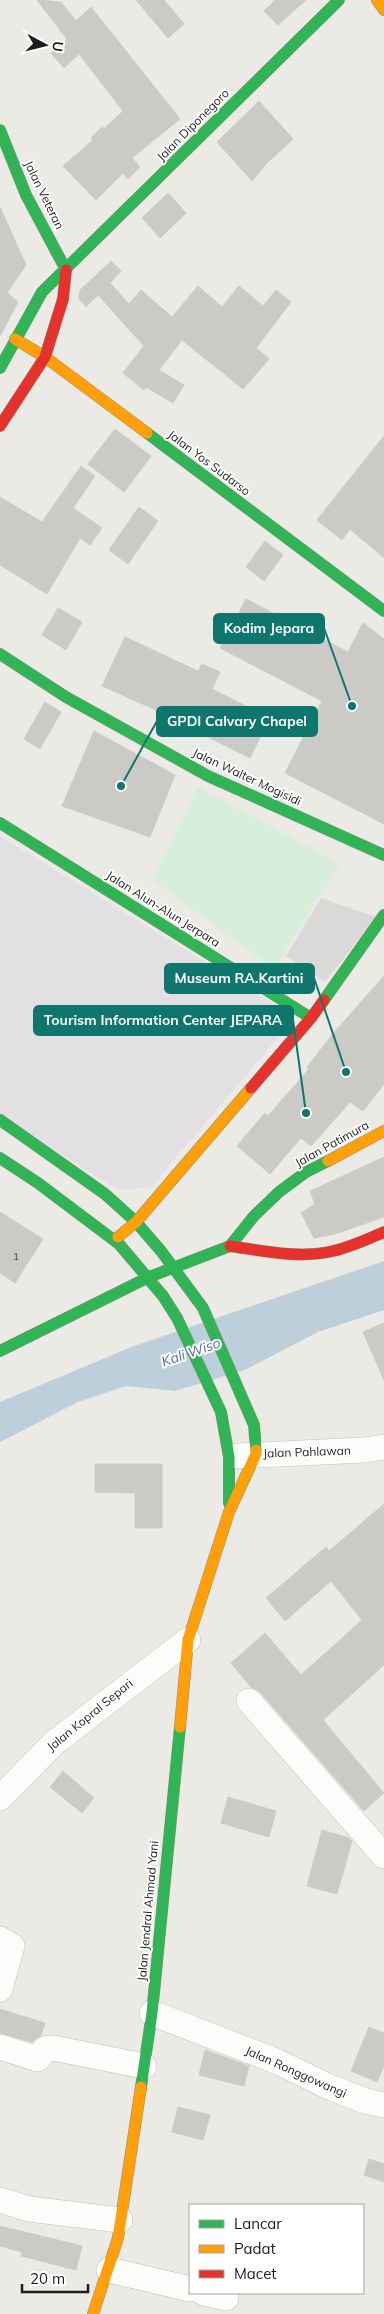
<svg xmlns="http://www.w3.org/2000/svg" width="384" height="2314" viewBox="0 0 384 2314" font-family="Mulish,sans-serif">
<style>
.residential{fill:#dad9d7}
.park{fill:#d6eeda}
.plaza{fill:#e2e0e3}
.water{fill:#bdcfda}
.building{fill:#cbcac7;stroke:#ceccc7}
.lines{fill:none;stroke-linecap:round;stroke-linejoin:round}
.street-casing{stroke:#c1c0be;stroke-width:26}
.fast-casing{stroke:#8e9280;stroke-width:12}
.slow-casing{stroke:#8e9280;stroke-width:12}
.jam-casing{stroke:#8e9280;stroke-width:12}
.street{stroke:#fcfcfb;stroke-width:25}
.fast{stroke:#30b455;stroke-width:11}
.slow{stroke:#ff9f0a;stroke-width:11}
.jam{stroke:#e5322d;stroke-width:11}
.labels{text-anchor:middle;stroke-width:4;stroke-linejoin:round;paint-order:stroke}
.number-label{font-size:10px;fill:#484848}
.street-label{font-size:12px;fill:#1d1d1d;stroke:#fff}
.water-label{font-size:14px;font-style:italic;fill:#546ca1;stroke:#fff}
.leader{fill:none;stroke:#0f766e;stroke-width:2}
.callout-dot{fill:#0f766e;stroke:#fff;stroke-width:2}
.callout{fill:#0f766e;stroke:#0f766e;stroke-width:2}
.callout-label{font-size:14px;text-anchor:middle;font-weight:bold;fill:#fff}
</style>
<rect width="100%" height="100%" fill="#ebeae5"/>
<path class="residential" d="M 321,898 L 376,917 L 325,982 L 286,956 Z"/>
<path class="park" d="M 198,787 L 340,864 L 274,969 L 152,879 Z"/>
<path class="plaza" d="M 0,836 L 273,1004 L 280,1019 L 281,1034 L 151,1187 L 118,1190 L 0,1115 Z"/>
<path class="water" d="M 384,1261 L 384,1310 L 318,1332 L 245,1370 L 175,1391 L 126,1386 L 78,1402 L 0,1442 L 0,1402 L 134,1346 Z"/>
<path class="building" d="M 37,0 L 61,2 L 76,21 L 91,7 L 180,119 L 132,158 L 140,167 L 128,179 L 123,173 L 96,200 L 63,166 L 93,140 L 91,138 L 102,127 L 104,129 L 123,111 L 79,54 L 64,68 L 51,53 L 67,39 Z
M 136,0 L 164,0 L 184,24 L 168,38 Z
M 275,0 L 306,0 L 278,25 L 264,11 Z
M 259,101 L 293,139 L 267,163 L 252,181 L 217,142 Z
M 168,193 L 186,213 L 160,238 L 142,218 Z
M 0,207 L 26,265 L 7,293 L 18,302 L 0,336 Z
M 111,261 L 121,271 L 110,283 L 129,304 L 141,290 L 172,317 L 198,286 L 222,307 L 239,286 L 263,306 L 276,290 L 291,302 L 256,348 L 269,359 L 243,389 L 182,340 L 159,370 L 184,385 L 173,403 L 146,387 L 144,390 L 123,373 L 144,346 L 98,295 L 86,307 L 79,299 L 80,290 Z
M 115,429 L 151,456 L 124,492 L 88,464 Z
M 384,436 L 384,558 L 350,529 L 342,540 L 317,520 Z
M 81,466 L 95,476 L 73,508 L 102,528 L 90,545 L 80,538 L 47,594 L 0,565 L 0,497 L 42,522 Z
M 139,507 L 158,521 L 128,564 L 109,550 Z
M 265,541 L 283,555 L 264,581 L 246,567 Z
M 246,599 L 348,652 L 363,623 L 384,639 L 384,824 L 285,773 L 322,701 L 220,648 Z
M 58,608 L 82,622 L 66,650 L 42,635 Z
M 125,637 L 198,671 L 202,664 L 220,672 L 212,689 L 270,718 L 250,758 L 208,737 L 210,734 L 102,686 Z
M 45,702 L 61,712 L 40,749 L 24,739 Z
M 94,731 L 175,775 L 150,837 L 62,806 Z
M 384,976 L 384,1084 L 363,1111 L 350,1102 L 311,1146 L 301,1138 L 270,1174 L 237,1146 L 265,1113 L 268,1116 L 309,1069 L 307,1067 L 332,1035 Z
M 384,1157 L 384,1217 L 335,1234 L 314,1238 L 301,1213 L 315,1204 L 310,1191 Z
M 0,1212 L 43,1239 L 15,1283 L 0,1273 Z
M 384,1323 L 384,1380 L 363,1332 Z
M 95,1464 L 162,1464 L 162,1528 L 135,1528 L 135,1493 L 95,1492 Z
M 384,1504 L 384,1665 L 323,1720 L 384,1793 L 364,1811 L 260,1692 L 251,1687 L 231,1663 L 265,1633 L 301,1675 L 362,1620 L 331,1581 L 285,1621 L 266,1598 L 326,1547 L 329,1551 Z
M 63,1771 L 94,1798 L 82,1813 L 50,1787 Z
M 228,1797 L 276,1811 L 269,1837 L 221,1823 Z
M 322,1830 L 349,1838 L 352,1841 L 337,1894 L 307,1886 Z
M 0,2009 L 45,2023 L 41,2035 L 32,2042 L 0,2033 Z
M 369,2027 L 384,2033 L 384,2066 L 377,2082 L 351,2071 Z
M 205,2050 L 249,2066 L 244,2086 L 199,2075 Z
M 178,2107 L 210,2115 L 203,2140 L 172,2132 Z
M 369,2159 L 384,2164 L 384,2182 L 364,2175 Z
M 0,2226 L 82,2246 L 76,2270 L 21,2256 L 22,2252 L 0,2246 Z"/>
<g class="lines">
<defs>
<path id="street" d="M 237,1456 L 364,1450 L 384,1447
M 249,1701 L 384,1856
M 0,1798 L 54,1743 L 188,1640
M 0,1939 L 12,1946 L 0,1989
M 152,2013 L 276,2061 L 327,2086 L 365,2101 L 384,2105
M 0,2047 L 38,2059 L 45,2049 L 53,2048 L 144,2066
M 0,2200 L 29,2209 L 120,2220
M 109,2270 L 190,2289
M 204,2293 L 226,2298"/>
<path id="fast" d="M 0,130 L 26,195 L 66,270
M 0,368 L 42,292 L 339,0
M 147,433 L 384,611
M 0,654 L 66,697 L 208,776 L 384,855
M 0,823 L 311,1018
M 324,1000 L 384,915
M 0,1120 L 105,1194 L 136,1222 L 161,1251 L 203,1308 L 254,1425 L 256,1450
M 0,1158 L 38,1183 L 119,1244 L 163,1296 L 177,1318 L 221,1412 L 229,1457 L 229,1503
M 0,1351 L 149,1277 L 230,1246 L 254,1216 L 279,1192 L 306,1172 L 328,1161
M 141,2087 L 152,2013 L 180,1727"/>
<path id="slow" d="M 377,0 L 384,10
M 15,339 L 45,357 L 147,433
M 328,1161 L 384,1131
M 118,1237 L 136,1222 L 251,1088
M 180,1727 L 188,1640 L 229,1512 L 256,1454 L 256,1450
M 93,2314 L 118,2238 L 141,2087"/>
<path id="jam" d="M 0,426 L 45,357 L 63,299 L 66,270
M 251,1088 L 311,1018 L 324,1000
M 230,1246 C 264,1251 299,1259 333,1251 C 351,1247 368,1239 384,1232"/>
</defs>
<use href="#street" class="street-casing"/>
<use href="#fast" class="fast-casing"/>
<use href="#slow" class="slow-casing"/>
<use href="#jam" class="jam-casing"/>
<use href="#street" class="street"/>
<use href="#fast" class="fast"/>
<use href="#slow" class="slow"/>
<use href="#jam" class="jam"/>
</g>
<g class="labels">
<g class="number-label">
<text x="16" y="1260">1</text>
</g>
<g class="street-label">
<text transform="translate(193 125) rotate(-45)" y="4">Jalan Diponegoro</text>
<text transform="translate(44 195) rotate(64)" y="4">Jalan Veteran</text>
<text transform="translate(209 463) rotate(37)" y="4">Jalan Yos Sudarso</text>
<text transform="translate(247 777) rotate(25)" y="4">Jalan Walter Mogisidi</text>
<text transform="translate(163 909) rotate(32)" y="4">Jalan Alun-Alun Jerpara</text>
<text transform="translate(332 1144) rotate(-29)" y="4">Jalan Patimura</text>
<text transform="translate(307 1452) rotate(-2)" y="4">Jalan Pahlawan</text>
<text transform="translate(90 1715) rotate(-39)" y="4">Jalan Kopral Separi</text>
<text transform="translate(148 1911) rotate(-85)" y="4">Jalan Jendral Ahmad Yani</text>
<text transform="translate(296 2072) rotate(24)" y="4">Jalan Ronggowangi</text>
</g>
<g class="water-label">
<text transform="translate(191 1352) rotate(-19)" y="5">Kali Wiso</text>
</g>
</g>
<path class="leader" d="M352 706L324 628M121 786L157 721M346 1072L314 978M306 1113L293 1020"/>
<g class="callout-dot">
<circle cx="352" cy="706" r="5"/>
<circle cx="121" cy="786" r="5"/>
<circle cx="346" cy="1072" r="5"/>
<circle cx="306" cy="1113" r="5"/>
</g>
<g class="callout">
<rect x="214" y="614" width="110" height="29" rx="5"/>
<rect x="157" y="707" width="160" height="29" rx="5"/>
<rect x="165" y="964" width="149" height="29" rx="5"/>
<rect x="34" y="1006" width="259" height="29" rx="5"/>
</g>
<g class="callout-label">
<text x="269" y="633">Kodim Jepara</text>
<text x="237" y="726">GPDI Calvary Chapel</text>
<text x="239" y="983">Museum RA.Kartini</text>
<text x="163" y="1025">Tourism Information Center JEPARA</text>
</g>
<rect x="189" y="2204" width="175" height="90" fill="#ffffff" stroke="#a5a5a5"/>
<rect x="199" y="2220" width="25" height="8" fill="#30b455" stroke="#a5a5a5"/>
<text x="234" y="2229" font-size="15" fill="#1d1d1d">Lancar</text>
<rect x="199" y="2245" width="25" height="8" fill="#ff9f0a" stroke="#a5a5a5"/>
<text x="234" y="2254" font-size="15" fill="#1d1d1d">Padat</text>
<rect x="199" y="2270" width="25" height="8" fill="#e5322d" stroke="#a5a5a5"/>
<text x="234" y="2279" font-size="15" fill="#1d1d1d">Macet</text>
<g transform="translate(45 45) rotate(97)" stroke="#ffffff" stroke-width="4" paint-order="stroke">
<path d="M0-4L9 19L0 12L-9 19Z" fill="#1d1d1d"/>
<text y="-8" font-size="14" font-weight="bold" text-anchor="middle" fill="#1d1d1d">U</text>
</g>
<path d="M22 2284v8h66v-8" fill="none" stroke="#1d1d1d" stroke-width="2.5"/>
<text x="30" y="2284" font-size="15" fill="#1d1d1d" stroke="#ffffff" stroke-width="4" paint-order="stroke">20 m</text>
</svg>
